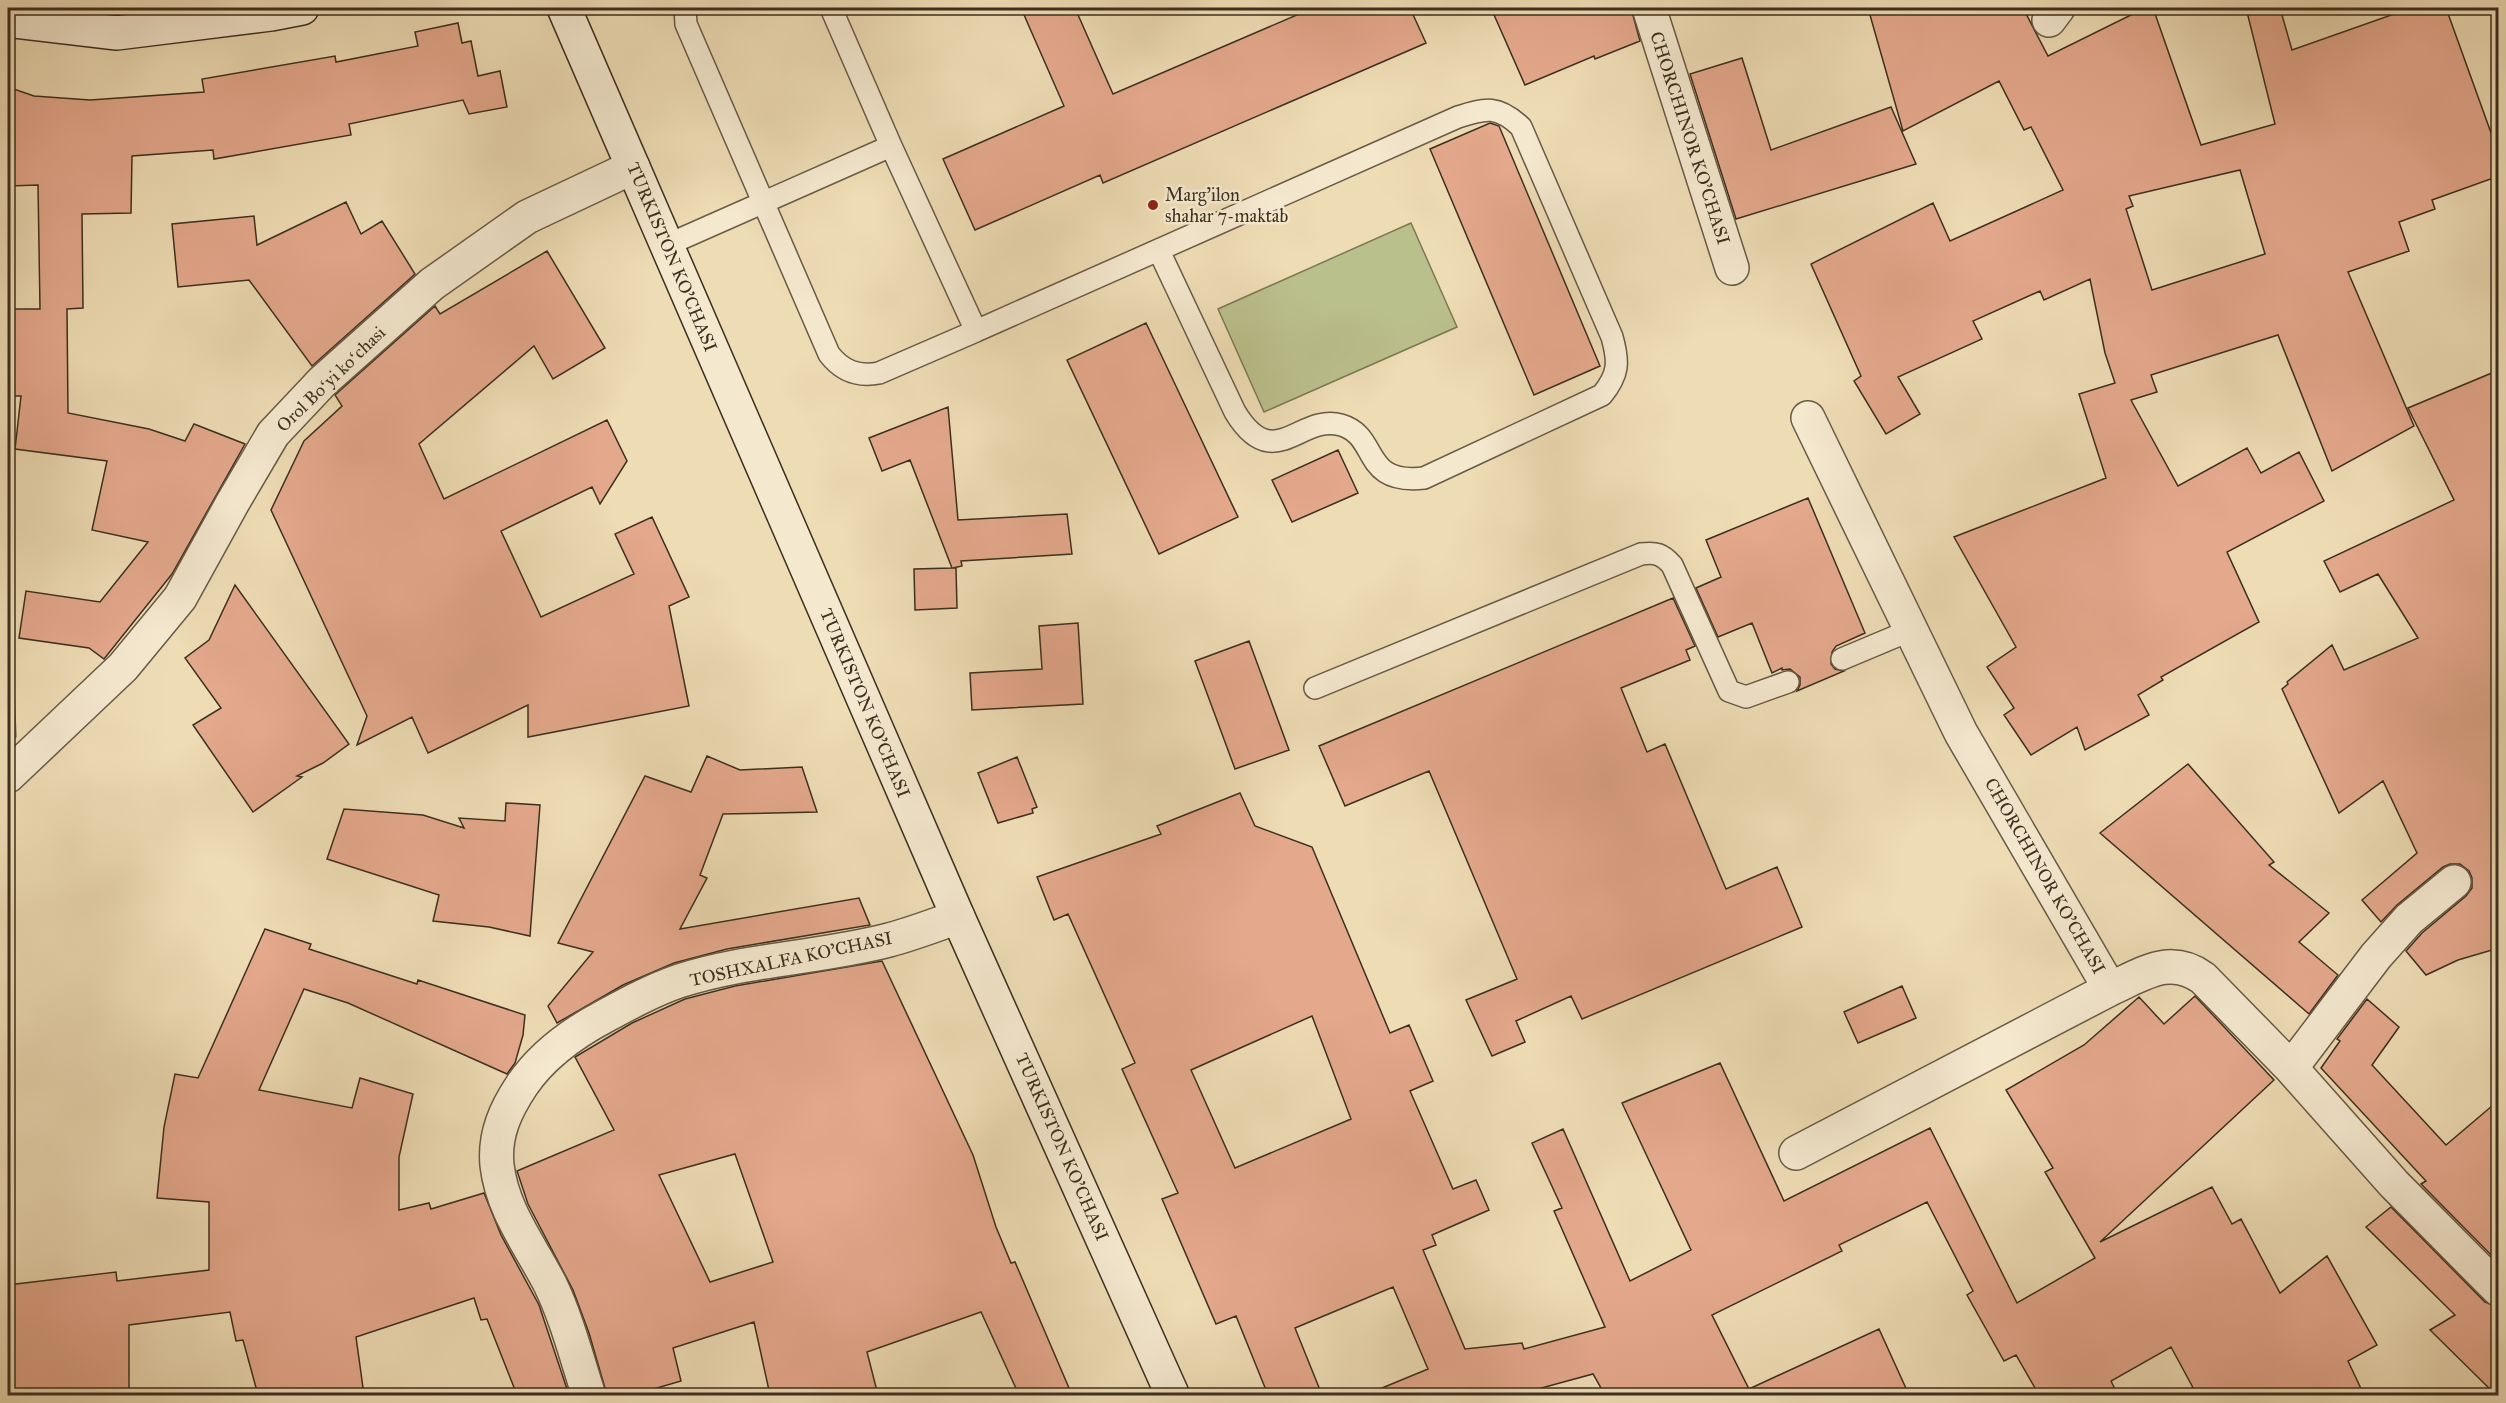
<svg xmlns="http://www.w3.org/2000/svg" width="2506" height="1403" viewBox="0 0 2506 1403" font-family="'IM FELL Great Primer',serif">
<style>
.cemetery{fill:url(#cemetery-stones);stroke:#7b7855;stroke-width:1.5}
.pitch{fill:#bac08c;stroke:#7b7855;stroke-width:1.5}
.building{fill:#e4a88c;stroke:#3c2f1e;stroke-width:1.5;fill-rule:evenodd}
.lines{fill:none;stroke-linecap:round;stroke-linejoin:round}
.service-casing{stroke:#685a44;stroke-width:24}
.minor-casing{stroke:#685a44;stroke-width:36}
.tertiary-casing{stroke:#685a44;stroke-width:36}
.secondary-casing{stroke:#3c2f1e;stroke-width:36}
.service{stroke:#f4e8cf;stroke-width:21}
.minor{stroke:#f4e8cf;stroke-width:33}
.tertiary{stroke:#f4e8cf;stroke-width:33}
.secondary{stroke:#f4e8cf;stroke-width:33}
.poi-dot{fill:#8f2418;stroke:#f4e8cf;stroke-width:2}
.labels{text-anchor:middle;stroke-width:5;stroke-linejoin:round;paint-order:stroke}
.street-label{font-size:18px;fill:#3c2f1e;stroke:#f4e8cf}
.poi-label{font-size:18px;fill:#3c2f1e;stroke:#f4e8cf;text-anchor:start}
</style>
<defs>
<pattern id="cemetery-stones" width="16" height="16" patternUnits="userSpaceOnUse" patternTransform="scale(1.5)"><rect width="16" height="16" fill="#bac08c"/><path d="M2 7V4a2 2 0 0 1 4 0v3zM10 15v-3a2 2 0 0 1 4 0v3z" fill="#989c72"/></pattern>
</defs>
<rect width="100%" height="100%" fill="#eedcb5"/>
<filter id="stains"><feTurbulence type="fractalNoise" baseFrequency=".00333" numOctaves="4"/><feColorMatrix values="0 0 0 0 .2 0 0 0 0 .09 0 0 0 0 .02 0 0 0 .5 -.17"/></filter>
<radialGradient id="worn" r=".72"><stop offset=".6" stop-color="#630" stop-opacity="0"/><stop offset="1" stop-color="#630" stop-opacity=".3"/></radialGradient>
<path class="cemetery" d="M 8,559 L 16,737 L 8,743 Z"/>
<path class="pitch" d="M 1411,223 L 1457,327 L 1264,412 L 1218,309 Z"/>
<path class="building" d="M 1021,8 L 1075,8 L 1113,94 L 1313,8 L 1410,8 L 1426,43 L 1103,183 L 1100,175 L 975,230 L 943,159 L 1064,106 Z
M 1491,8 L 1631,8 L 1640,41 L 1595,59 L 1594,56 L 1525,85 Z
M 1868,8 L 2023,8 L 2048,56 L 2145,8 L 2153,8 L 2201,145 L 2275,124 L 2246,8 L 2280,8 L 2292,50 L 2411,8 L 2446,8 L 2499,155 L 2499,176 L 2432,200 L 2435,209 L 2399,222 L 2409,251 L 2348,272 L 2414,426 L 2332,471 L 2278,335 L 2151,375 L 2157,392 L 2131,400 L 2178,486 L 2247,448 L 2261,473 L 2299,452 L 2324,501 L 2227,552 L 2259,622 L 2161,677 L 2163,680 L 2138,695 L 2149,715 L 2085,750 L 2077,727 L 2031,755 L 2004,715 L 2014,708 L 1987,667 L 2016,647 L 1954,537 L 2106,478 L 2079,394 L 2115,383 L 2105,353 L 2090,279 L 2044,300 L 2040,291 L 1973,321 L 1982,339 L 1898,377 L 1920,414 L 1886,434 L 1854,381 L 1861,376 L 1811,264 L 1933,203 L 1950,241 L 2063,190 L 2031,127 L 2024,130 L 1999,81 L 1903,131 ZM 2240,170 L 2265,254 L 2152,290 L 2126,209 L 2133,206 L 2129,196 Z
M 458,23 L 462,43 L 471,41 L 478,76 L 500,71 L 507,107 L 469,114 L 463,100 L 349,124 L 351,135 L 214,159 L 213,150 L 132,156 L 131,213 L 82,214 L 83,308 L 67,309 L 68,413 L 149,429 L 185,441 L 194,424 L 245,444 L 172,574 L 104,659 L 89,648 L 19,638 L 26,591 L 100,602 L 148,542 L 92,530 L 107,461 L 15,449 L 21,396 L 12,396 L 11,309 L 40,309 L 38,185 L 8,186 L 8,87 L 34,96 L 90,100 L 204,92 L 202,79 L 335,56 L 336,62 L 418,46 L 415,32 Z
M 1742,58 L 1771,150 L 1891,107 L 1916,164 L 1736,219 L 1690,74 Z
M 1490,123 L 1499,126 L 1600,366 L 1534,395 L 1430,149 Z
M 346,202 L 361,234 L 382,221 L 415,274 L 312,366 L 249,280 L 178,287 L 172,224 L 254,216 L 257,245 Z
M 547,251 L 605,348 L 553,379 L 534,346 L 419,444 L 444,499 L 607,420 L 627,461 L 600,504 L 592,487 L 501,531 L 541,617 L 634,574 L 615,534 L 652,517 L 689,597 L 669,606 L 689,706 L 528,737 L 528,705 L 428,753 L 412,717 L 357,745 L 367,716 L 271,510 L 304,441 L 342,406 L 335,395 L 435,306 L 440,314 Z
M 1146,323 L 1238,517 L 1159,554 L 1067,360 Z
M 2499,370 L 2499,948 L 2458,960 L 2426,975 L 2406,951 L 2422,933 L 2466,896 L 2472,888 L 2472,878 L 2469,871 L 2460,864 L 2450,864 L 2443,867 L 2397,905 L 2381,922 L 2362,900 L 2417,853 L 2383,781 L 2339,813 L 2282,689 L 2288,684 L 2287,682 L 2332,645 L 2344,670 L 2418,638 L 2378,574 L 2340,592 L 2324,561 L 2454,500 L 2408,408 Z
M 948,407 L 958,520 L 1067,514 L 1072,554 L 961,561 L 962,566 L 953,568 L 956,568 L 957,608 L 915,610 L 914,569 L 952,568 L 910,460 L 882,471 L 869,438 Z
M 1338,450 L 1358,493 L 1292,522 L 1272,480 Z
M 1808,498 L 1865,633 L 1836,646 L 1832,652 L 1831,664 L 1835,669 L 1844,671 L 1797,691 L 1800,685 L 1800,677 L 1790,669 L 1782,670 L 1782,668 L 1772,673 L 1752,623 L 1718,637 L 1696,588 L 1721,577 L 1706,540 Z
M 235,585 L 349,744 L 323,763 L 297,776 L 302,777 L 253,812 L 193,725 L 221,708 L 185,658 L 209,640 Z
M 1673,598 L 1695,646 L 1686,650 L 1690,660 L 1621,688 L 1647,752 L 1665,744 L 1726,889 L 1777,867 L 1802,927 L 1582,1019 L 1571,996 L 1516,1021 L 1525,1042 L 1492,1056 L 1466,1000 L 1517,979 L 1429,771 L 1345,806 L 1319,746 Z
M 1078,623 L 1083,704 L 972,710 L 970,673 L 1042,669 L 1039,626 Z
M 1249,641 L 1289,750 L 1235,769 L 1195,661 Z
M 707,756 L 740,770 L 802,767 L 817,812 L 723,814 L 700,875 L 707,878 L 680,929 L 859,898 L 870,925 L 727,949 L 674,963 L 623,985 L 557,1023 L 548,1006 L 593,952 L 558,943 L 645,776 L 691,792 Z
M 1017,757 L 1037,807 L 1032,809 L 1033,813 L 998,823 L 978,773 Z
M 2188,764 L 2274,862 L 2269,865 L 2329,913 L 2299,942 L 2338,975 L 2309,1014 L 2100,833 Z
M 1240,793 L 1255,826 L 1312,847 L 1390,1033 L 1409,1025 L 1433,1081 L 1410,1091 L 1453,1189 L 1476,1180 L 1489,1210 L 1432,1235 L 1436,1245 L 1423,1250 L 1465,1349 L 1522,1343 L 1524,1349 L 1605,1327 L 1554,1211 L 1562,1208 L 1532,1143 L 1563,1129 L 1630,1281 L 1691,1250 L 1622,1103 L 1720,1063 L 1784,1201 L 1930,1128 L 2017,1303 L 2095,1258 L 2045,1172 L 2053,1168 L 2006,1090 L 2084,1045 L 2139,997 L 2164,1024 L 2195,996 L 2274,1080 L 2100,1242 L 2212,1187 L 2232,1224 L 2241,1219 L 2280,1293 L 2327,1256 L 2377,1345 L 2348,1361 L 2364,1395 L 2197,1395 L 2171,1347 L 2111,1381 L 2118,1395 L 2039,1395 L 2016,1355 L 2004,1361 L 1967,1295 L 1973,1291 L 1927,1202 L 1839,1245 L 1842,1251 L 1712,1315 L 1749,1389 L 1879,1329 L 1909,1395 L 1605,1395 L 1593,1374 L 1534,1390 L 1535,1395 L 1365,1395 L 1428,1369 L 1393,1287 L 1295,1328 L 1322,1395 L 1268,1395 L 1236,1316 L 1216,1324 L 1162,1199 L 1178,1193 L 1122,1069 L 1135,1063 L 1068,914 L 1054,920 L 1037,877 L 1161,834 L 1157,826 ZM 1312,1016 L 1351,1119 L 1235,1168 L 1191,1070 Z
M 506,803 L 540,805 L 530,936 L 489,927 L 433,921 L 439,895 L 327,859 L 344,809 L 423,815 L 464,828 L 459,818 L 505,821 Z
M 265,929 L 311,944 L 309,949 L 417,984 L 418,980 L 525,1015 L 523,1035 L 515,1063 L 507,1074 L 348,1003 L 304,989 L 259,1090 L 352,1108 L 360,1078 L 413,1094 L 399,1157 L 399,1210 L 429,1203 L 431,1209 L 484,1193 L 501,1235 L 539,1305 L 569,1395 L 517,1395 L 487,1319 L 481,1320 L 474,1298 L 356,1337 L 364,1395 L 258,1395 L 243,1340 L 236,1341 L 230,1312 L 129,1325 L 129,1395 L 8,1395 L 8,1285 L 116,1272 L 117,1281 L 209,1270 L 209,1202 L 157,1198 L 164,1127 L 175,1074 L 198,1078 Z
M 882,961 L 973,1155 L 996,1227 L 1011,1263 L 1015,1262 L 1072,1395 L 1019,1395 L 981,1312 L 867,1352 L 878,1395 L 770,1395 L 754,1322 L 673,1348 L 681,1381 L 633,1395 L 607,1395 L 589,1333 L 573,1290 L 528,1204 L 517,1171 L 614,1130 L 575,1057 L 632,1023 L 685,999 L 735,986 ZM 735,1154 L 773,1262 L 710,1282 L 659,1175 Z
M 1902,986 L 1916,1018 L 1858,1043 L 1844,1012 Z
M 2367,999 L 2399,1027 L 2372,1065 L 2446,1145 L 2499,1100 L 2499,1263 L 2421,1184 L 2426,1181 L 2321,1068 L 2340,1041 L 2337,1039 Z
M 2391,1207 L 2485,1302 L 2499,1307 L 2499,1395 L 2496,1395 L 2430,1330 L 2455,1315 L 2366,1227 Z"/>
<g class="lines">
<defs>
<path id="service" d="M 685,8 L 686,24 L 829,354 C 842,371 858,377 879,373 L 976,331
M 831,8 L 891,146
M 667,245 L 891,146 L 976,331 L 1458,117 C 1486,108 1498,105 1521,127 L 1612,337 C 1619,362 1619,374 1602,395 L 1424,478 C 1360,485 1380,436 1341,425 C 1300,413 1274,476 1235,412 L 1159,251
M 1842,659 L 1911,630
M 1315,688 L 1641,554 C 1656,552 1662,554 1672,565 L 1729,691 L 1746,697 L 1788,682"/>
<path id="minor" d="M 1649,8 L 1732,268
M 2049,20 L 2058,8
M 1808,418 L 1961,733 L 2110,989 C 2143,974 2170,954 2203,978 L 2291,1068 L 2394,1184 L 2498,1289
M 2291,1068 L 2376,956 L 2409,919 L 2454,882
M 1796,1153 L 2110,989
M 589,1396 C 577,1359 567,1319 550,1284 C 530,1245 502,1210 497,1165 C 494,1134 506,1109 522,1085 C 543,1054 573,1033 605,1016 C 629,1003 653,990 679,981 C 747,959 820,958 889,940 C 912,934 935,925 958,917"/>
<path id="tertiary" d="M 8,776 L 123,667 L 180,598 L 233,502 L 273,434 L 322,382 L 432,284 L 527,217 L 633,167"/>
<path id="secondary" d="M 564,8 L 958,917 L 1173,1396
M 8,18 L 15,21 L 117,33 L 271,14 L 302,8"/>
</defs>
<use href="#service" class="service-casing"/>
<use href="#minor" class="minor-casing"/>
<use href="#tertiary" class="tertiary-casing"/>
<use href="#secondary" class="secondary-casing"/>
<use href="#service" class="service"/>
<use href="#minor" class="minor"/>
<use href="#tertiary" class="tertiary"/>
<use href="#secondary" class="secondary"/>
</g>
<circle class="poi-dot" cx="1153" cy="205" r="6"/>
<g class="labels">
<g class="street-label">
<text transform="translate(1690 138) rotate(72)" y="6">CHORCHINOR KO'CHASI</text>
<text transform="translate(672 257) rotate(67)" y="6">TURKISTON KO’CHASI</text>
<text transform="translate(331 379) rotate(-44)" y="6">Orol Boʻyi koʻchasi</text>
<text transform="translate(865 703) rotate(67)" y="6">TURKISTON KO’CHASI</text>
<text transform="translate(2045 876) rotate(60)" y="6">CHORCHINOR KO'CHASI</text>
<text transform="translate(791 959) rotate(-12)" y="6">TOSHXALFA KO'CHASI</text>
<text transform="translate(1062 1147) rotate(66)" y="6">TURKISTON KO’CHASI</text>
</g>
<g class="poi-label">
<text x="1165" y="201">Marg'ilon<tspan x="1165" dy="21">shahar 7-maktab</tspan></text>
</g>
</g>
<rect width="2506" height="1403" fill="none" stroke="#eedcb5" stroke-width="30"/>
<rect x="9" y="9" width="2488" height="1385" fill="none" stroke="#3c2f1e" stroke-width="3"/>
<rect x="15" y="15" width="2476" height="1373" fill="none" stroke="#3c2f1e" stroke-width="1.5"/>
<rect width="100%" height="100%" filter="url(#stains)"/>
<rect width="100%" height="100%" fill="url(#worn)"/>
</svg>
